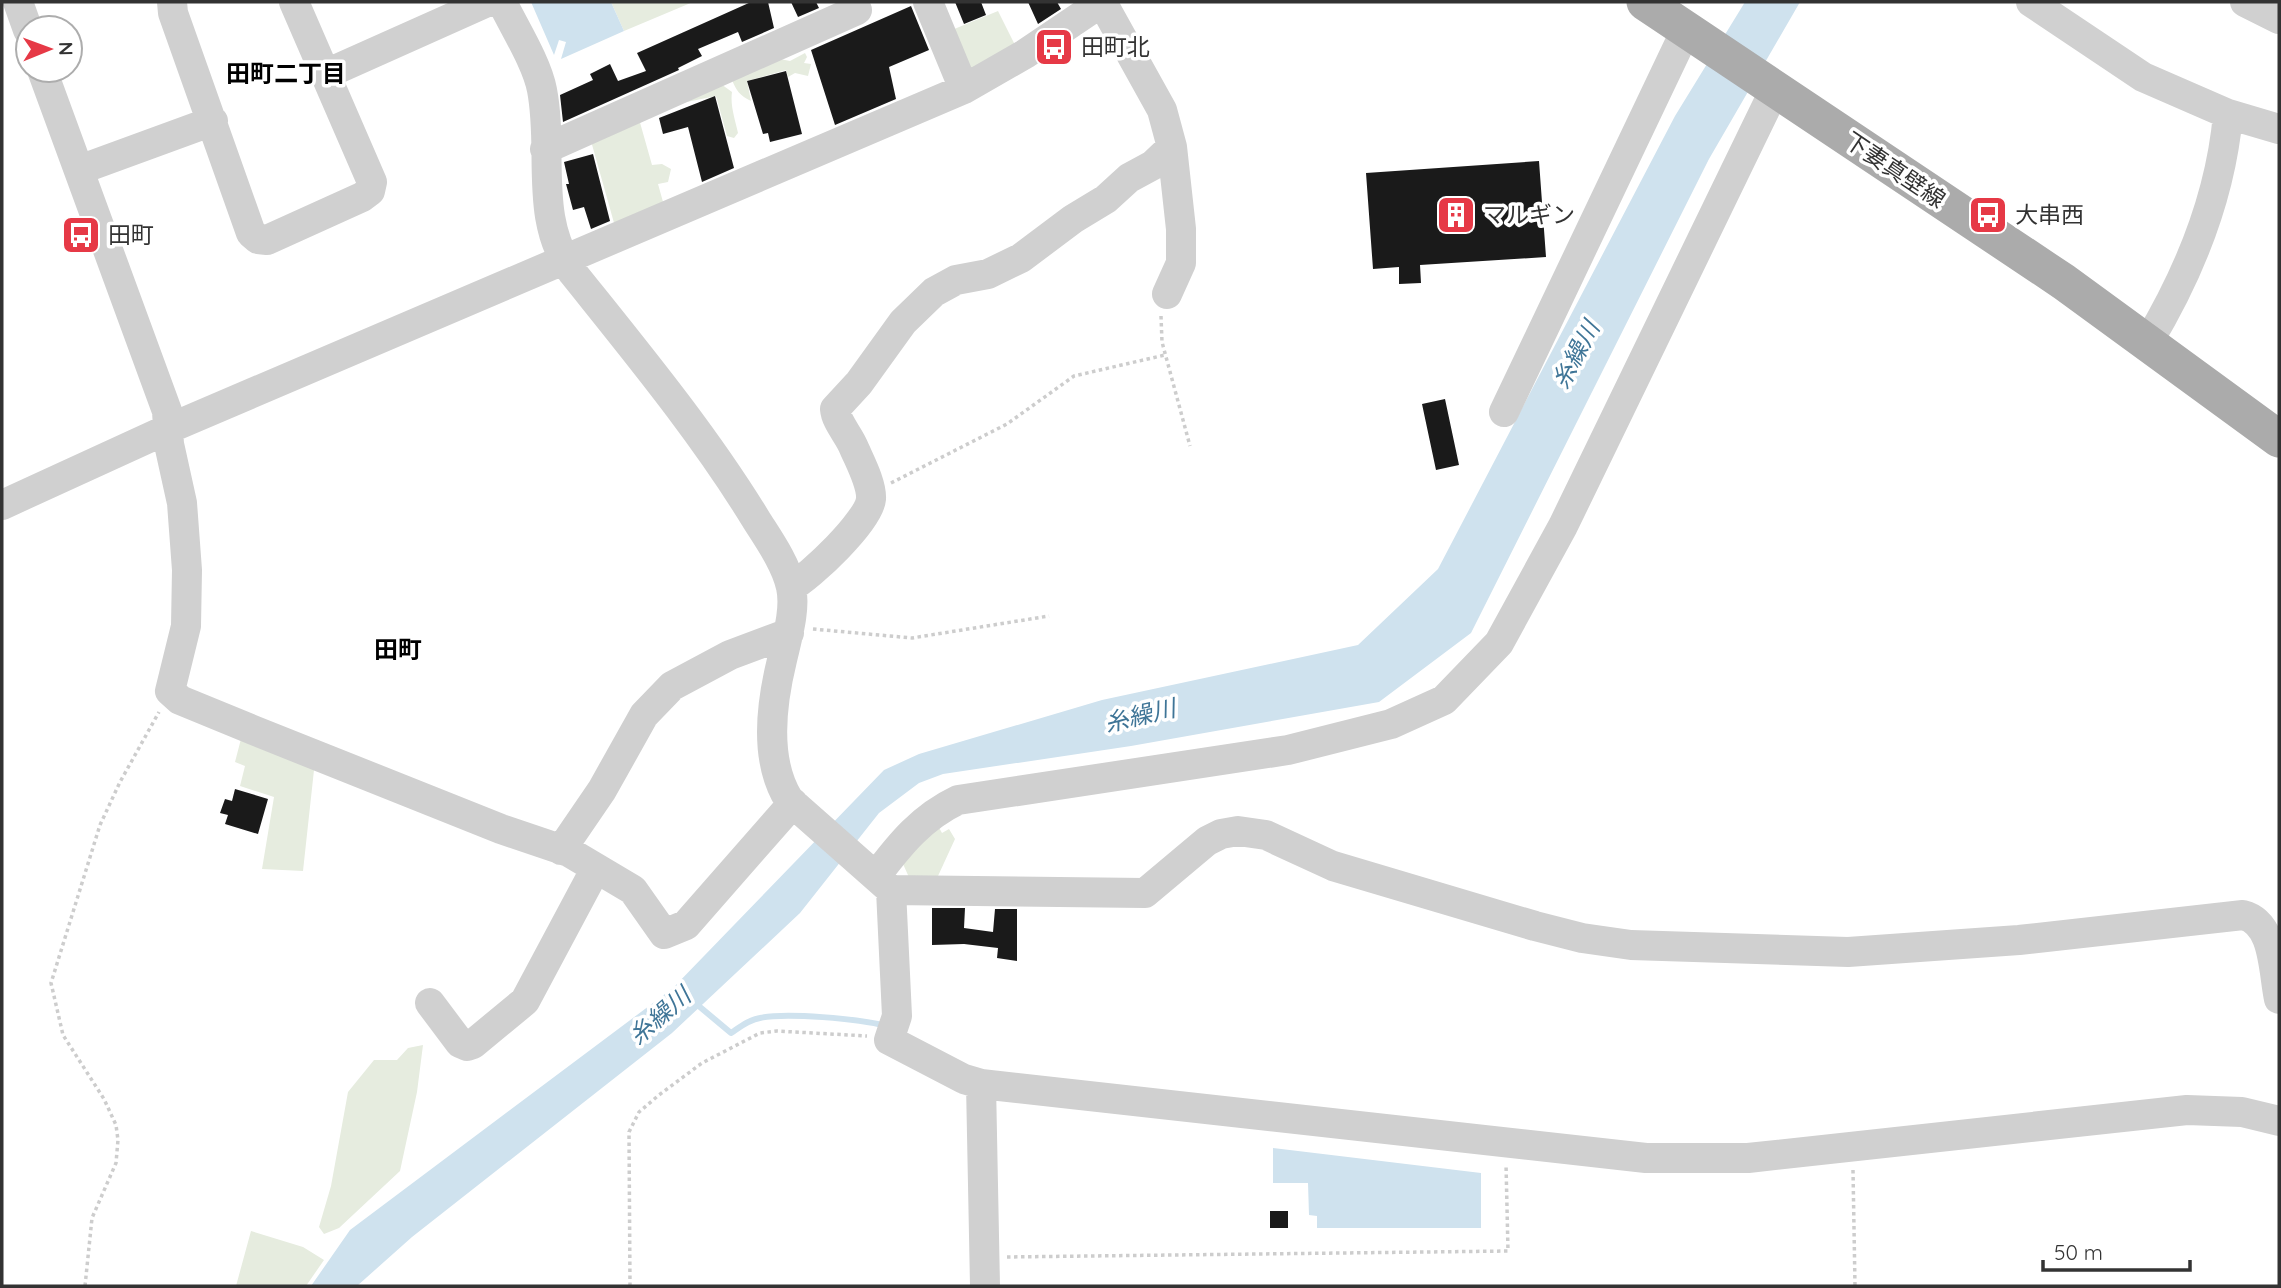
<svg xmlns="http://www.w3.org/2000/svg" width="2281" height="1288" viewBox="0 0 2281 1288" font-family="Quicksand,'Noto Sans JP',sans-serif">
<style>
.green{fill:#e6ecdf}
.water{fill:#cfe2ee}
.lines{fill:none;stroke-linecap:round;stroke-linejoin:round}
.stream{stroke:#cfe2ee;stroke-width:6}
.building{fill:#1a1a1a}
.path{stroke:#cdcdcd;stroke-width:3.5;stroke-dasharray:3.5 3.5;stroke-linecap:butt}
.minor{stroke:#d0d0d0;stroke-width:30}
.major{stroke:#ababab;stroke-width:37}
.labels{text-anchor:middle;stroke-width:7;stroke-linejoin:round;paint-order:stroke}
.poi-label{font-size:23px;fill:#333;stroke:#fff;text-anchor:start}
.street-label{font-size:23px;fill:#333;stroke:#fff}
.neighbourhood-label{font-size:24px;font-weight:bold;fill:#000;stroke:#fff}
.water-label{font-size:24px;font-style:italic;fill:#3f7597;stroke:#fff}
</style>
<rect width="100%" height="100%" fill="#fff"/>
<path class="green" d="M 611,2 L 693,2 L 624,31 Z
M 998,11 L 1018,51 L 976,73 L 962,69 L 947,32 Z
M 805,53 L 807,57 L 804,63 L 811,64 L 808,76 L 795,73 L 788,77 L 786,70 L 747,81 L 751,101 C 740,96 736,90 732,80 L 780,59 L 790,61 Z
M 721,84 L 732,92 C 730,106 735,119 738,133 L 734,138 L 727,136 L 716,96 L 682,103 Z
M 639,119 L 652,165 L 662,164 L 671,169 L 668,182 L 658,184 L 665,209 L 616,230 L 591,141 Z
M 242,735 L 314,770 L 303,871 L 262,869 L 274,797 L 240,786 L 245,766 L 235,762 Z
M 937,824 L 942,833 L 949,829 L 955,839 L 938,876 L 912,884 L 899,855 Z
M 423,1045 L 417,1092 L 400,1171 L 339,1228 L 324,1234 L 319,1227 L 331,1186 L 348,1092 L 374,1060 L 397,1060 L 408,1048 Z
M 251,1231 L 303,1247 L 324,1260 L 306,1286 L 236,1286 Z"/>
<path class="water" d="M 531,2 L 611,2 L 624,31 L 561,59 L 566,42 L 559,40 L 554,55 Z
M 1745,2 L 1800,2 L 1709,159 L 1471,633 L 1379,702 L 1131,746 L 943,774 L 919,783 L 879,813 L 800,913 L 672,1033 L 412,1237 L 357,1286 L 311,1286 L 350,1230 L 673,988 L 884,770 L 919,754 L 1102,700 L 1358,645 L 1438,569 L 1675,116 Z
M 1273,1148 L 1481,1173 L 1481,1228 L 1317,1228 L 1317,1216 L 1309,1215 L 1308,1183 L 1273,1183 Z"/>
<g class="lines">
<path class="stream" d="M 694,1002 L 731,1033 C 740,1027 748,1020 760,1018 C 785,1012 860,1019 886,1026"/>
</g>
<path class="building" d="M 751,2 L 768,2 L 774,28 L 742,42 L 738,32 L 698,49 L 702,56 L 678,68 L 679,70 L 563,122 L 560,95 L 593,80 L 590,74 L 610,64 L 618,81 L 646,71 L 637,53 Z
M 791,2 L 816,2 L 819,8 L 798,17 Z
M 955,2 L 981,2 L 986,15 L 964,24 Z
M 1028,2 L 1057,2 L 1061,9 L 1038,24 Z
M 911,6 L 929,50 L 889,67 L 896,99 L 835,125 L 811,50 Z
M 786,71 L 802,134 L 770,142 L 768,133 L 763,134 L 747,81 Z
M 715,96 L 734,168 L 702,182 L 688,127 L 663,134 L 659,118 Z
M 593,154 L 610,221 L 591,229 L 584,207 L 573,210 L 566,184 L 569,184 L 564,162 Z
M 1539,161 L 1546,257 L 1420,265 L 1421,283 L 1399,284 L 1399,267 L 1373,269 L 1366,173 Z
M 1445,399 L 1459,465 L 1436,470 L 1422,404 Z
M 235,789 L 268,799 L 258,834 L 225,824 L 228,815 L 220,813 L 225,799 L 232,801 Z
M 932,908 L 965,908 L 964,928 L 993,932 L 995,909 L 1017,909 L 1017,961 L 997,958 L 998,948 L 964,944 L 932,945 Z
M 1270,1211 L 1288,1211 L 1288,1228 L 1270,1228 Z"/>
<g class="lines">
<path class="path" d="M 1161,316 L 1162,342 L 1190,446
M 891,483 L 1007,424 L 1074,376 L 1165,355
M 813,629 L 912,638 L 1049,616
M 1853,1170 L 1855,1286
M 1007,1257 L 1508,1251 L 1506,1164
M 85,1286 L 92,1218 L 116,1163 L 118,1140 L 116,1125 L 104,1099 L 63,1035 L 51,983 L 100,825 L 120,782 L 159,712
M 630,1286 L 629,1132 L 639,1112 L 659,1095 L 702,1063 L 760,1033 L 777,1031 L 867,1036"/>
<path class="minor" d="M 18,2 L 28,30
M 172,2 L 173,13 L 251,233 L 258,239 L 267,240 L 362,197 L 370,191 L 372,182 L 294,2
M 502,2 C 514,27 537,63 542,90 C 554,152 533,219 573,273 C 637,353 704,434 757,521 C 769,540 786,564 791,587 C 796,609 787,638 782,660 C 771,705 764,760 789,800 L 891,890 L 897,1016 L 889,1040 L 964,1079 L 981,1084 L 1646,1158 L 1748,1158 L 2187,1110 L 2242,1112 L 2279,1121
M 928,2 L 964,89
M 2031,2 L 2143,77 L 2228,114 L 2279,129
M 2245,2 L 2279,19
M 42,70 L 167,411 L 169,444 L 182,503 L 187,570 L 186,626 L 170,691 L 180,700 L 253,730 L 501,829 L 569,852 L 633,890 L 664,934 L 686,925 L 793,803
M 326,74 L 487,2
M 545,149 L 857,10
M 79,170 L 213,121
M 1167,294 L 1181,263 L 1181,229 L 1172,147
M 2148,342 C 2190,272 2221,195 2228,114
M 1504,412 L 1686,30
M 2,505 L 168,429 L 964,89 L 1025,54 L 1102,2
M 791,587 C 810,577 869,521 871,499 C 872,484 860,462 854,448 C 849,435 836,422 835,409 L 859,383 L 903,322 L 934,292 L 956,280 L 988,274 L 1021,258 L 1073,219 L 1106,199 L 1129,178 L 1153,165 L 1172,147 L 1162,110 L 1102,2
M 561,850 L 602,790 L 644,715 L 672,686 L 730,655 L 789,633
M 876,876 C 900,844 922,817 958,800 L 1288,750 L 1391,724 L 1444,700 L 1499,643 L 1563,526 L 1775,89
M 891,890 L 1145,893 L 1207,841 L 1221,834 L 1238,831 L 1266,835 L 1333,866 L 1535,926 L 1582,938 L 1631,945 L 1848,952 L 2019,940 L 2243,915 C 2275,923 2273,971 2279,999
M 430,1003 L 460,1043 L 467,1046 L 473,1044 L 525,1001 L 596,868
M 981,1084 L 985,1286"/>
<path class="major" d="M 1645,2 L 2064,282 L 2279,439"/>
</g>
<defs>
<symbol id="bus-square" viewBox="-11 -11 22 22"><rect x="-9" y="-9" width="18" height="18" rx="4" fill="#e63946" stroke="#fff"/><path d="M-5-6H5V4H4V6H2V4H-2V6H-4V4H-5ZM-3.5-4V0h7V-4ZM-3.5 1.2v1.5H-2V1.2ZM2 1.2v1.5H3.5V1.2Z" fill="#fff"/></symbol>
<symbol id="building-square" viewBox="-11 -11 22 22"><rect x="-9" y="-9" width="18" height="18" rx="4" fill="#e63946" stroke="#fff"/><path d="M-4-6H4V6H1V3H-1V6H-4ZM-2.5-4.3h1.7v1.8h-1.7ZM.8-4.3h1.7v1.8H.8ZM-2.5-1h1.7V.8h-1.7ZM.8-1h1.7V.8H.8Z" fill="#fff"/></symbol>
</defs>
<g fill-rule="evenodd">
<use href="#bus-square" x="1032" y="25" width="44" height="44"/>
<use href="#building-square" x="1434" y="193" width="44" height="44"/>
<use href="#bus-square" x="1966" y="193" width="44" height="44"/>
<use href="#bus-square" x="59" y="213" width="44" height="44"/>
</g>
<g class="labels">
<g class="poi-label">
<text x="1081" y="55">田町北</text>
<text x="1483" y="223">マルギン</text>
<text x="2015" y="223">大串西</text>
<text x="108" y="243">田町</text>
</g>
<g class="street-label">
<text transform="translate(1895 170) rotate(34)" y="8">下妻真壁線</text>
</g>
<g class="neighbourhood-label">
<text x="286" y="82">田町二丁目</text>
<text x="398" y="658">田町</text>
</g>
<g class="water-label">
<text transform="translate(1576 355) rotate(-62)" y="8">糸繰川</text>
<text transform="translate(1140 716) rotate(-13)" y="8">糸繰川</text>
<text transform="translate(660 1016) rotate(-41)" y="8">糸繰川</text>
</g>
</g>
<rect width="2281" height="1288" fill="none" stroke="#333333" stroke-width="7"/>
<g transform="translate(49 49) rotate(89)"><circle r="33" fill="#ffffff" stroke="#adadad" stroke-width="2"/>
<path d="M0-5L12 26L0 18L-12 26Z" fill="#e63946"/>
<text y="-10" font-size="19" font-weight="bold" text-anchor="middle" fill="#333333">N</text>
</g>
<path d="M2043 1260v10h147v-10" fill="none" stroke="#333333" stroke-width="3.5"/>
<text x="2054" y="1260" font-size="21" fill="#333333" stroke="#ffffff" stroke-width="5" paint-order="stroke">50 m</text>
</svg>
